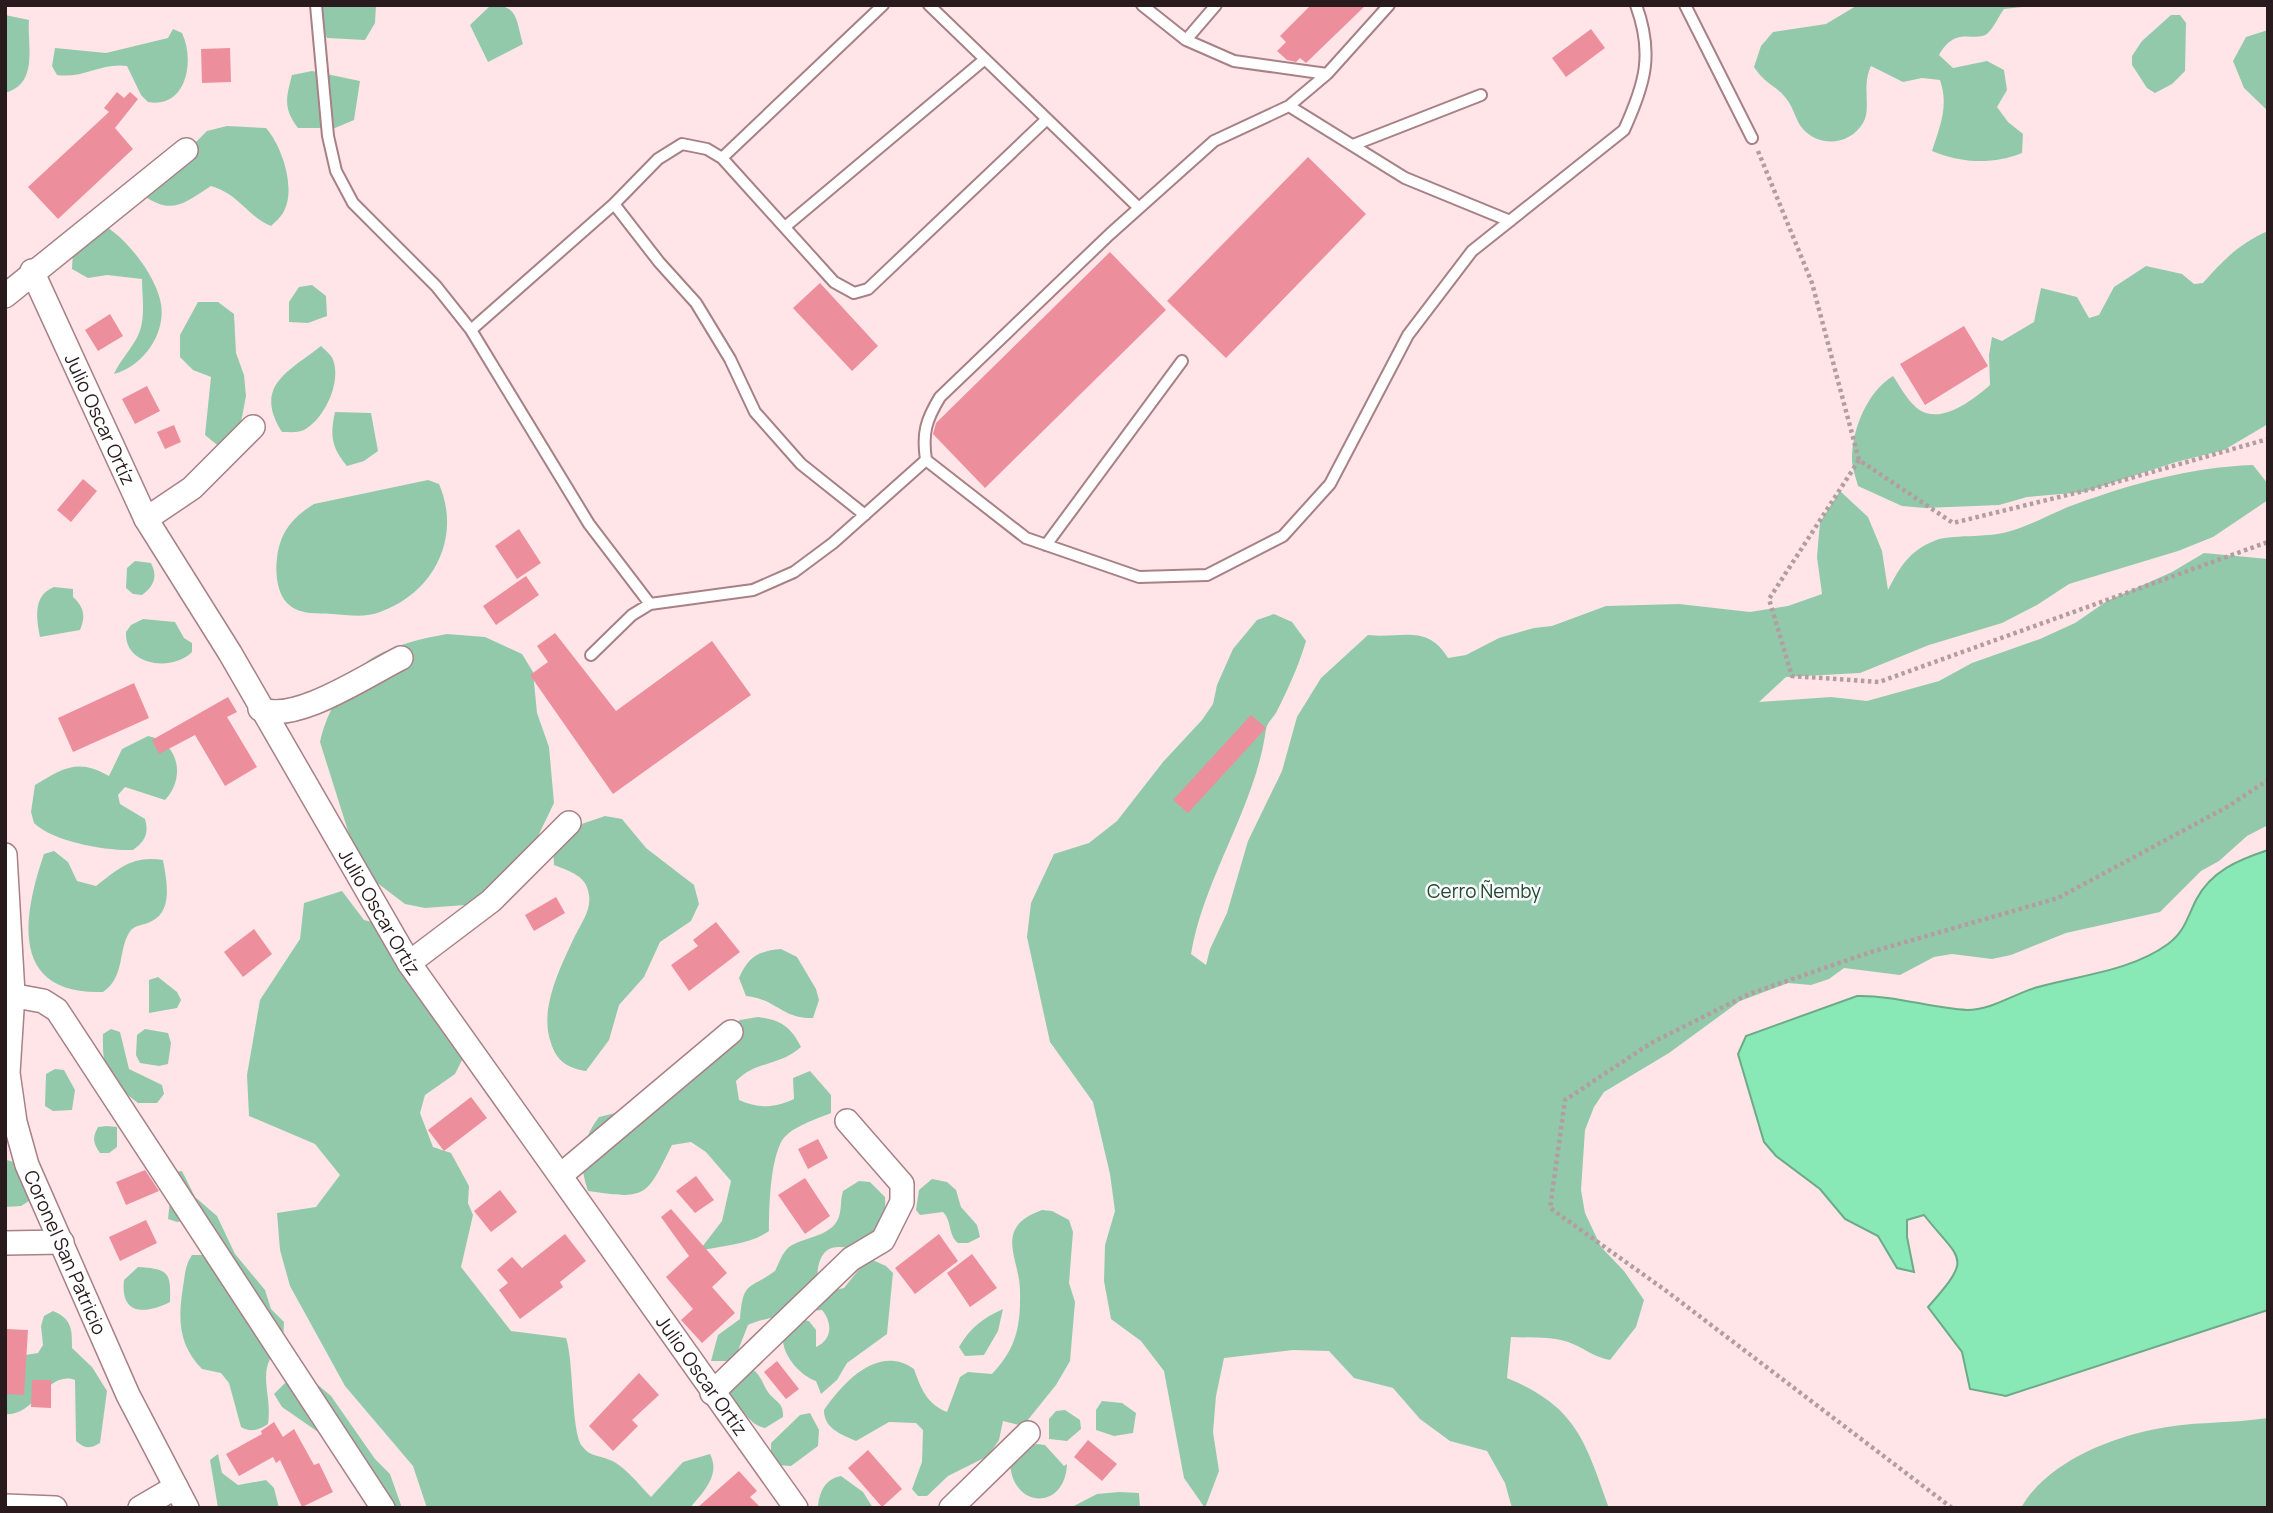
<svg xmlns="http://www.w3.org/2000/svg" width="2273" height="1513" viewBox="0 0 2273 1513" font-family="Manrope,sans-serif">
<style>
.green{fill:#92c9ab}
.water{fill:#88e8b6;stroke:#6caa88;stroke-width:2}
.building{fill:#ed8e9c}
.lines{fill:none;stroke-linecap:round;stroke-linejoin:round}
.service-casing{stroke:#a78186;stroke-width:14}
.minor-casing{stroke:#a78186;stroke-width:26}
.path{stroke:#b39da0;stroke-width:4.5;stroke-dasharray:3.5 3.5;stroke-linecap:butt}
.service{stroke:#fff;stroke-width:10}
.minor{stroke:#fff;stroke-width:23}
.labels{text-anchor:middle;stroke-width:5;stroke-linejoin:round;paint-order:stroke}
.street-label{font-size:19px;fill:#291b1d;stroke:#fafafa}
.park-label{font-size:19px;fill:#204934;stroke:#fafafa}
</style>
<rect width="100%" height="100%" fill="#ffe5e8"/>
<path class="green" d="M 321,5 L 376,5 L 375,23 L 365,40 L 327,38 L 318,20 Z
M 491,5 C 519,5 516,21 523,44 L 488,62 L 470,25 Z
M 1901,5 L 2040,5 L 2004,9 C 1999,16 1994,27 1988,33 C 1976,44 1956,24 1939,55 L 1953,68 L 1987,61 L 2004,70 L 2007,90 L 1997,107 L 2008,122 L 2023,134 L 2022,153 C 1993,165 1960,163 1932,151 C 1940,126 1949,106 1940,80 L 1922,78 L 1903,82 L 1871,66 C 1861,87 1872,108 1863,123 C 1850,145 1820,148 1803,129 C 1796,122 1794,107 1785,97 C 1774,84 1766,85 1754,67 L 1761,46 L 1773,32 L 1826,24 L 1856,6 Z
M 5,15 L 29,20 C 27,47 39,83 5,93 Z
M 2171,15 L 2180,15 L 2186,23 L 2185,71 L 2172,84 L 2155,93 L 2147,88 L 2132,65 L 2132,56 L 2142,41 Z
M 173,29 L 182,33 C 195,60 187,109 148,102 L 141,95 L 127,66 C 103,62 82,79 57,75 L 52,66 L 55,48 L 106,53 L 168,38 Z
M 2268,30 L 2268,111 L 2244,88 L 2233,61 L 2246,37 Z
M 312,71 L 360,81 L 354,120 L 335,128 L 298,128 C 283,108 286,98 292,75 Z
M 227,126 L 266,128 C 282,146 297,190 283,213 C 280,218 275,222 271,226 C 246,215 239,194 211,186 C 184,203 172,216 143,195 L 207,131 Z
M 101,224 C 125,235 157,277 161,304 C 166,335 142,367 114,374 C 120,361 128,353 135,341 C 147,323 142,299 142,279 L 107,275 L 88,278 L 72,269 L 73,250 Z
M 2268,231 L 2268,424 L 2224,450 L 2176,462 L 2084,492 L 2027,497 L 1999,505 L 1925,508 L 1902,506 L 1858,486 C 1856,478 1852,468 1852,459 C 1852,429 1867,392 1893,376 C 1901,388 1912,409 1926,413 C 1948,420 1975,398 1990,385 L 1989,355 L 1992,337 L 2002,341 L 2034,322 L 2041,288 L 2077,297 L 2089,318 L 2099,315 L 2114,287 L 2146,266 L 2182,274 L 2194,284 L 2203,283 C 2222,261 2240,243 2268,231 Z
M 312,285 L 326,296 L 327,316 L 308,323 L 289,322 L 289,302 L 299,287 Z
M 198,302 L 218,302 L 234,314 L 236,353 L 244,375 L 246,396 L 238,438 L 221,448 L 205,435 L 211,377 L 193,370 L 180,357 L 180,335 Z
M 321,346 C 326,351 333,356 334,363 C 340,385 324,419 304,430 C 298,433 289,432 282,432 C 253,386 288,372 321,346 Z
M 335,412 L 371,413 L 378,451 L 364,461 L 347,466 C 331,447 330,435 335,412 Z
M 2253,465 L 2268,484 L 2268,500 L 2213,537 L 2178,551 L 2069,584 L 2037,605 L 2002,623 L 1929,645 L 1860,673 L 1786,677 L 1759,702 L 1831,697 L 1867,701 L 1939,681 L 1972,663 L 2040,639 L 2075,623 L 2107,601 L 2172,572 L 2204,553 L 2268,559 L 2268,825 L 2247,836 L 2219,861 L 2201,871 L 2160,912 L 2066,933 L 2011,955 L 1992,959 L 1952,954 L 1934,957 L 1900,975 L 1844,968 L 1829,979 L 1811,985 L 1788,983 L 1740,1001 L 1669,1053 L 1604,1092 L 1594,1107 L 1585,1130 L 1581,1190 L 1585,1213 L 1601,1247 L 1624,1271 L 1644,1300 L 1636,1327 L 1610,1360 C 1594,1357 1587,1350 1573,1344 C 1555,1336 1531,1338 1511,1337 L 1507,1378 C 1577,1407 1585,1441 1609,1508 L 1512,1508 L 1505,1483 L 1487,1451 L 1450,1441 L 1420,1419 L 1393,1388 L 1354,1378 L 1329,1351 L 1293,1350 L 1224,1358 L 1216,1396 L 1213,1432 L 1219,1471 L 1205,1508 L 1184,1478 L 1164,1371 L 1141,1341 L 1111,1319 L 1104,1281 L 1105,1245 L 1115,1211 L 1110,1174 L 1093,1102 L 1050,1042 L 1027,937 L 1031,903 L 1054,854 L 1089,843 L 1117,821 L 1163,762 L 1202,720 L 1213,704 L 1217,685 L 1233,649 L 1257,620 L 1274,614 L 1292,622 L 1306,641 C 1299,665 1288,689 1277,711 C 1274,717 1267,723 1266,729 C 1256,806 1204,877 1191,954 L 1206,965 L 1210,949 L 1227,913 L 1248,841 L 1282,771 L 1297,717 L 1321,678 L 1368,635 C 1401,639 1427,623 1448,658 L 1466,655 L 1499,638 L 1534,628 L 1552,626 L 1606,606 L 1679,604 L 1750,612 L 1788,606 L 1822,594 L 1817,557 L 1820,522 L 1840,491 L 1868,517 L 1882,551 L 1888,590 C 1900,567 1909,551 1934,541 C 1949,534 1987,538 2007,532 C 2031,526 2053,512 2076,504 C 2134,483 2192,467 2253,465 Z
M 428,480 L 439,484 C 462,537 434,593 380,612 C 365,618 348,615 332,614 C 316,613 299,615 287,603 C 277,593 275,572 277,558 C 280,532 293,517 314,504 Z
M 135,561 L 151,563 C 158,577 154,586 142,595 L 133,594 L 126,588 L 127,568 Z
M 54,587 L 73,589 L 73,597 C 84,607 86,616 80,630 L 40,637 C 36,618 33,595 54,587 Z
M 143,619 L 175,622 L 184,638 L 192,643 L 192,652 C 172,672 124,666 126,632 L 131,625 Z
M 447,634 L 485,637 L 522,654 L 533,672 L 537,713 L 549,747 L 554,803 L 526,861 L 502,892 L 465,905 L 425,908 L 405,904 L 372,879 L 359,866 L 320,742 C 326,713 348,672 374,657 C 394,645 424,638 447,634 Z
M 148,736 C 179,742 186,778 165,800 L 125,787 L 118,795 L 120,804 L 145,819 C 149,834 145,841 133,850 C 107,851 53,842 34,823 L 31,812 L 35,785 C 63,768 78,758 109,776 L 122,749 Z
M 605,816 L 622,819 L 646,848 L 694,885 L 699,904 L 691,921 L 660,942 L 644,977 L 619,1005 L 609,1040 L 586,1071 C 568,1068 557,1062 551,1043 C 539,1011 559,970 573,940 C 581,922 596,907 586,885 C 581,874 564,869 554,865 L 553,845 L 567,829 Z
M 54,851 L 68,862 L 77,881 L 96,886 C 119,868 133,855 163,860 C 166,878 174,910 152,921 C 144,926 134,924 129,933 C 118,951 125,977 103,992 C 10,995 22,918 44,854 Z
M 342,891 L 364,920 L 376,923 L 463,1058 L 455,1074 L 425,1095 L 420,1113 L 433,1147 L 451,1153 L 469,1186 L 468,1203 L 473,1215 L 461,1267 L 511,1331 L 566,1338 C 574,1361 571,1431 582,1446 C 590,1457 599,1455 610,1460 C 625,1466 640,1486 651,1497 L 683,1462 L 710,1454 C 721,1475 703,1492 690,1508 L 427,1508 L 413,1466 L 345,1386 L 290,1286 L 280,1250 L 277,1213 L 316,1207 L 340,1175 L 315,1144 L 249,1116 L 247,1075 L 260,1000 L 300,939 L 304,903 Z
M 781,949 L 797,957 L 816,989 L 819,1000 L 813,1018 C 781,1019 777,999 746,996 L 739,978 C 748,957 758,951 781,949 Z
M 158,977 L 177,992 L 181,1000 L 177,1008 L 149,1013 L 149,980 Z
M 758,1017 C 781,1020 791,1027 801,1047 C 778,1067 757,1060 736,1081 L 739,1100 C 760,1109 773,1108 794,1099 L 793,1078 L 810,1071 L 831,1095 L 831,1113 C 817,1119 793,1126 783,1139 C 770,1159 769,1208 769,1231 C 749,1245 722,1245 699,1251 L 722,1221 L 731,1181 L 706,1152 L 691,1142 L 672,1145 C 646,1197 647,1200 588,1191 C 578,1162 581,1141 599,1117 L 636,1108 L 724,1031 L 740,1020 Z
M 111,1029 L 120,1032 L 129,1069 L 162,1085 L 164,1094 L 157,1103 L 138,1103 C 108,1080 102,1073 103,1034 Z
M 145,1029 L 168,1033 L 171,1043 L 168,1064 L 159,1066 L 140,1063 L 136,1055 L 137,1035 Z
M 55,1069 L 64,1070 L 75,1090 L 72,1110 L 53,1111 L 45,1106 L 46,1074 Z
M 107,1126 L 117,1127 L 117,1147 L 109,1153 L 100,1153 C 93,1143 92,1138 98,1127 Z
M 5,1160 C 19,1161 24,1172 31,1182 L 29,1201 L 21,1206 L 5,1207 Z
M 182,1171 L 195,1197 L 217,1216 L 235,1254 L 265,1290 L 271,1309 L 284,1322 L 283,1342 C 253,1370 273,1390 268,1424 C 259,1430 251,1433 241,1427 L 229,1383 L 221,1373 L 202,1369 C 178,1345 178,1318 183,1287 C 185,1275 185,1265 192,1255 L 211,1255 L 186,1220 L 177,1222 L 168,1219 L 173,1172 Z
M 932,1179 L 947,1182 L 956,1190 L 961,1207 L 977,1225 L 980,1237 L 968,1243 L 958,1243 C 948,1235 952,1221 943,1212 L 920,1215 L 916,1210 L 919,1190 Z
M 859,1181 L 870,1182 L 885,1197 C 887,1218 877,1238 856,1246 C 851,1248 845,1247 840,1247 C 819,1246 817,1268 817,1284 L 835,1290 L 844,1288 L 868,1258 L 886,1266 L 893,1273 L 887,1334 L 847,1363 L 837,1380 L 821,1394 L 816,1381 C 801,1376 784,1357 783,1341 L 804,1320 L 809,1321 L 816,1330 L 816,1347 C 832,1340 833,1323 822,1310 C 805,1311 762,1318 748,1325 L 737,1353 L 730,1361 L 711,1361 L 718,1335 L 740,1319 C 743,1280 749,1290 775,1271 C 779,1263 782,1253 789,1247 C 803,1237 830,1237 838,1219 C 842,1211 840,1200 843,1191 Z
M 1042,1210 L 1052,1211 L 1069,1220 L 1073,1232 L 1069,1283 L 1075,1302 L 1070,1361 L 1056,1385 L 1027,1421 L 1019,1425 L 1003,1421 L 999,1440 L 988,1456 L 948,1476 L 927,1496 L 918,1496 L 912,1489 L 922,1462 L 923,1430 L 916,1423 L 889,1422 L 856,1441 C 841,1434 824,1429 824,1410 C 844,1381 879,1344 914,1369 C 921,1389 927,1404 947,1412 L 960,1377 L 968,1372 L 992,1374 C 1016,1349 1021,1326 1020,1291 C 1020,1258 992,1228 1042,1210 Z
M 138,1267 C 169,1269 171,1272 170,1302 C 146,1314 120,1316 124,1280 Z
M 1003,1309 L 998,1331 L 984,1355 L 965,1356 L 959,1347 C 970,1328 983,1318 1003,1309 Z
M 53,1311 C 72,1319 72,1329 72,1348 L 92,1367 L 107,1391 L 100,1443 C 90,1449 85,1449 76,1441 L 75,1380 C 46,1370 36,1417 5,1414 L 5,1366 L 19,1356 L 38,1353 L 43,1345 L 41,1326 L 44,1316 Z
M 755,1371 C 762,1378 763,1385 768,1392 C 775,1402 784,1402 783,1417 L 765,1428 C 747,1424 746,1409 731,1403 L 727,1389 L 741,1373 Z
M 289,1379 L 311,1379 L 331,1396 L 375,1459 L 390,1474 L 402,1508 L 372,1508 L 321,1434 L 282,1407 L 274,1394 Z
M 1102,1401 L 1122,1403 L 1136,1413 L 1133,1433 L 1114,1436 L 1096,1430 L 1096,1410 Z
M 1065,1410 L 1080,1420 L 1081,1429 L 1067,1441 L 1049,1439 L 1049,1419 L 1056,1411 Z
M 810,1413 L 819,1430 L 818,1446 L 791,1466 L 777,1465 L 771,1457 L 771,1443 L 800,1415 Z
M 2268,1418 L 2268,1508 L 2021,1508 C 2045,1465 2104,1440 2151,1430 C 2189,1421 2229,1424 2268,1418 Z
M 1037,1444 L 1045,1445 L 1064,1466 L 1067,1464 C 1065,1513 1008,1509 1010,1457 L 1026,1446 Z
M 218,1454 L 222,1473 L 238,1485 L 266,1480 L 274,1488 L 279,1508 L 218,1508 L 210,1460 Z
M 841,1476 L 863,1492 L 873,1508 L 818,1508 C 819,1492 825,1479 841,1476 Z
M 1119,1492 L 1139,1493 L 1140,1508 L 1070,1508 L 1097,1494 Z"/>
<path class="water" d="M 2268,850 L 2268,1310 L 2006,1396 L 1970,1389 L 1962,1352 L 1928,1307 C 1974,1255 1961,1262 1924,1215 L 1907,1220 L 1907,1237 L 1914,1272 L 1897,1268 L 1878,1236 L 1845,1219 L 1820,1189 L 1776,1156 L 1764,1142 L 1738,1054 L 1746,1036 L 1857,996 C 1894,995 1930,1008 1967,1010 C 1992,1010 2015,993 2038,987 C 2081,975 2131,971 2168,944 C 2185,931 2187,918 2196,900 C 2211,871 2238,860 2268,850 Z"/>
<path class="building" d="M 1311,5 L 1366,5 L 1306,63 L 1300,58 L 1296,62 L 1287,60 L 1277,51 L 1286,42 L 1280,36 Z
M 1591,29 L 1605,48 L 1566,77 L 1552,58 Z
M 230,48 L 231,82 L 202,83 L 201,49 Z
M 117,92 L 124,98 L 130,92 L 138,99 L 115,128 L 133,149 L 58,219 L 28,187 L 109,112 L 104,108 Z
M 1308,157 L 1366,214 L 1226,358 L 1167,301 Z
M 1110,252 L 1166,310 L 985,488 L 933,434 L 936,423 Z
M 820,283 L 878,346 L 852,371 L 793,308 Z
M 110,314 L 123,336 L 98,351 L 85,330 Z
M 1964,326 L 1988,366 L 1925,405 L 1900,364 Z
M 147,386 L 160,411 L 135,424 L 122,399 Z
M 174,425 L 181,442 L 165,449 L 157,432 Z
M 83,479 L 97,491 L 71,522 L 57,510 Z
M 519,529 L 541,563 L 517,579 L 495,546 Z
M 526,576 L 539,595 L 496,625 L 483,606 Z
M 555,633 L 616,711 L 712,641 L 751,695 L 613,794 L 530,675 L 548,662 L 537,646 Z
M 134,683 L 149,718 L 73,752 L 58,718 Z
M 228,697 L 237,712 L 227,717 L 257,767 L 225,786 L 195,735 L 159,754 L 152,740 Z
M 1251,715 L 1266,728 L 1188,813 L 1173,800 Z
M 556,897 L 565,913 L 534,931 L 525,915 Z
M 716,922 L 740,952 L 689,991 L 671,965 L 698,946 L 693,940 Z
M 254,929 L 272,954 L 243,977 L 224,952 Z
M 471,1097 L 487,1118 L 444,1151 L 428,1130 Z
M 818,1139 L 828,1158 L 808,1169 L 798,1149 Z
M 145,1170 L 159,1191 L 126,1205 L 116,1182 Z
M 696,1176 L 714,1200 L 695,1213 L 676,1191 Z
M 805,1178 L 830,1216 L 805,1234 L 778,1195 Z
M 500,1190 L 517,1212 L 491,1232 L 474,1211 Z
M 671,1209 L 727,1273 L 712,1287 L 735,1313 L 702,1343 L 681,1320 L 693,1309 L 666,1277 L 689,1256 L 661,1217 Z
M 146,1220 L 157,1243 L 120,1261 L 109,1237 Z
M 565,1234 L 586,1261 L 560,1282 L 563,1287 L 520,1319 L 499,1290 L 508,1283 L 497,1270 L 512,1257 L 522,1268 Z
M 939,1234 L 958,1261 L 915,1294 L 895,1268 Z
M 972,1254 L 997,1288 L 970,1307 L 947,1273 Z
M 5,1329 L 28,1330 L 24,1395 L 5,1394 Z
M 777,1361 L 799,1389 L 786,1399 L 764,1372 Z
M 639,1373 L 659,1395 L 632,1420 L 638,1426 L 613,1451 L 589,1426 Z
M 32,1380 L 51,1380 L 51,1408 L 31,1407 Z
M 274,1422 L 283,1437 L 294,1429 L 314,1465 L 319,1463 L 333,1492 L 302,1507 L 280,1460 L 276,1463 L 273,1457 L 239,1476 L 226,1454 L 262,1434 L 261,1431 Z
M 1088,1440 L 1117,1464 L 1102,1481 L 1074,1457 Z
M 868,1450 L 902,1489 L 882,1507 L 848,1468 Z
M 739,1471 L 757,1491 L 750,1497 L 761,1508 L 697,1508 Z"/>
<g class="lines">
<defs>
<path id="service" d="M 316,5 L 328,136 L 336,171 L 353,203 L 436,286 L 471,330 L 589,524 L 650,604
M 929,5 L 1139,208
M 1142,5 L 1186,40 L 1234,61 L 1327,74
M 1389,5 L 1327,74 L 1289,106 L 1214,141 L 1110,234 L 940,397 C 926,420 922,433 926,460 L 1026,538 L 1139,577 L 1207,575 L 1283,536 L 1330,484 L 1408,335 L 1472,251 L 1624,130 C 1645,84 1654,54 1636,5
M 1685,5 L 1752,138
M 1186,40 L 1216,5
M 1289,106 L 1405,178 L 1510,221
M 1353,145 L 1481,95
M 722,158 L 883,5
M 614,204 L 659,262 L 696,303 L 730,359 L 755,412 L 801,464 L 865,515
M 786,226 L 985,59
M 471,330 L 614,204 L 658,159 L 682,144 L 707,149 L 722,158 L 834,282 L 854,293 L 868,289 L 1047,119
M 1046,545 L 1182,361
M 591,655 L 632,615 L 650,604 L 753,590 L 794,572 L 833,543 L 926,460"/>
<g id="minor">
<path id="s1" d="M 32,271 L 146,519 L 230,653 L 409,963 L 796,1508"/>
<path d="M 5,296 L 186,150"/>
<path d="M 146,519 L 192,488 L 253,427"/>
<path d="M 260,709 C 295,724 367,675 401,658"/>
<path id="s2" d="M 5,855 L 13,994 L 8,1073 L 15,1122 L 27,1165 L 128,1395 L 187,1508"/>
<path d="M 409,963 L 491,901 L 569,823"/>
<path d="M 5,994 L 43,1001 L 57,1010 L 383,1508"/>
<path d="M 561,1175 L 731,1032"/>
<path d="M 5,1243 L 62,1242"/>
<path d="M 712,1393 L 851,1259 L 883,1240 L 902,1202 L 902,1184 L 847,1121"/>
<path d="M 5,1506 L 55,1508"/>
<path d="M 140,1508 L 176,1487"/>
<path d="M 951,1508 L 1028,1433"/>
</g>
</defs>
<use href="#service" class="service-casing"/>
<use href="#minor" class="minor-casing"/>
<path class="path" d="M 1758,151 L 1812,283 L 1859,460 L 1953,523 L 2092,489 L 2268,439
M 1859,460 L 1769,599 L 1792,676 L 1879,682 L 2268,542
M 1952,1508 L 1665,1290 L 1550,1208 L 1565,1100 L 1651,1043 L 1749,994 L 1871,952 L 2058,898 L 2227,807 L 2268,780"/>
<use href="#service" class="service"/>
<use href="#minor" class="minor"/>
</g>
<g class="labels">
<g class="street-label">
<text dy="7" stroke="none"><textPath href="#s1" startOffset="163">Julio Oscar Ortíz</textPath></text>
<text dy="7" stroke="none"><textPath href="#s1" startOffset="730">Julio Oscar Ortíz</textPath></text>
<text dy="7" stroke="none"><textPath href="#s2" startOffset="408">Coronel San Patricio</textPath></text>
<text dy="7" stroke="none"><textPath href="#s1" startOffset="1295">Julio Oscar Ortíz</textPath></text>
</g>
<g class="park-label">
<text x="1484" y="898">Cerro Ñemby</text>
</g>
</g>
<rect width="2273" height="1513" fill="none" stroke="#291b1d" stroke-width="14"/>
</svg>
